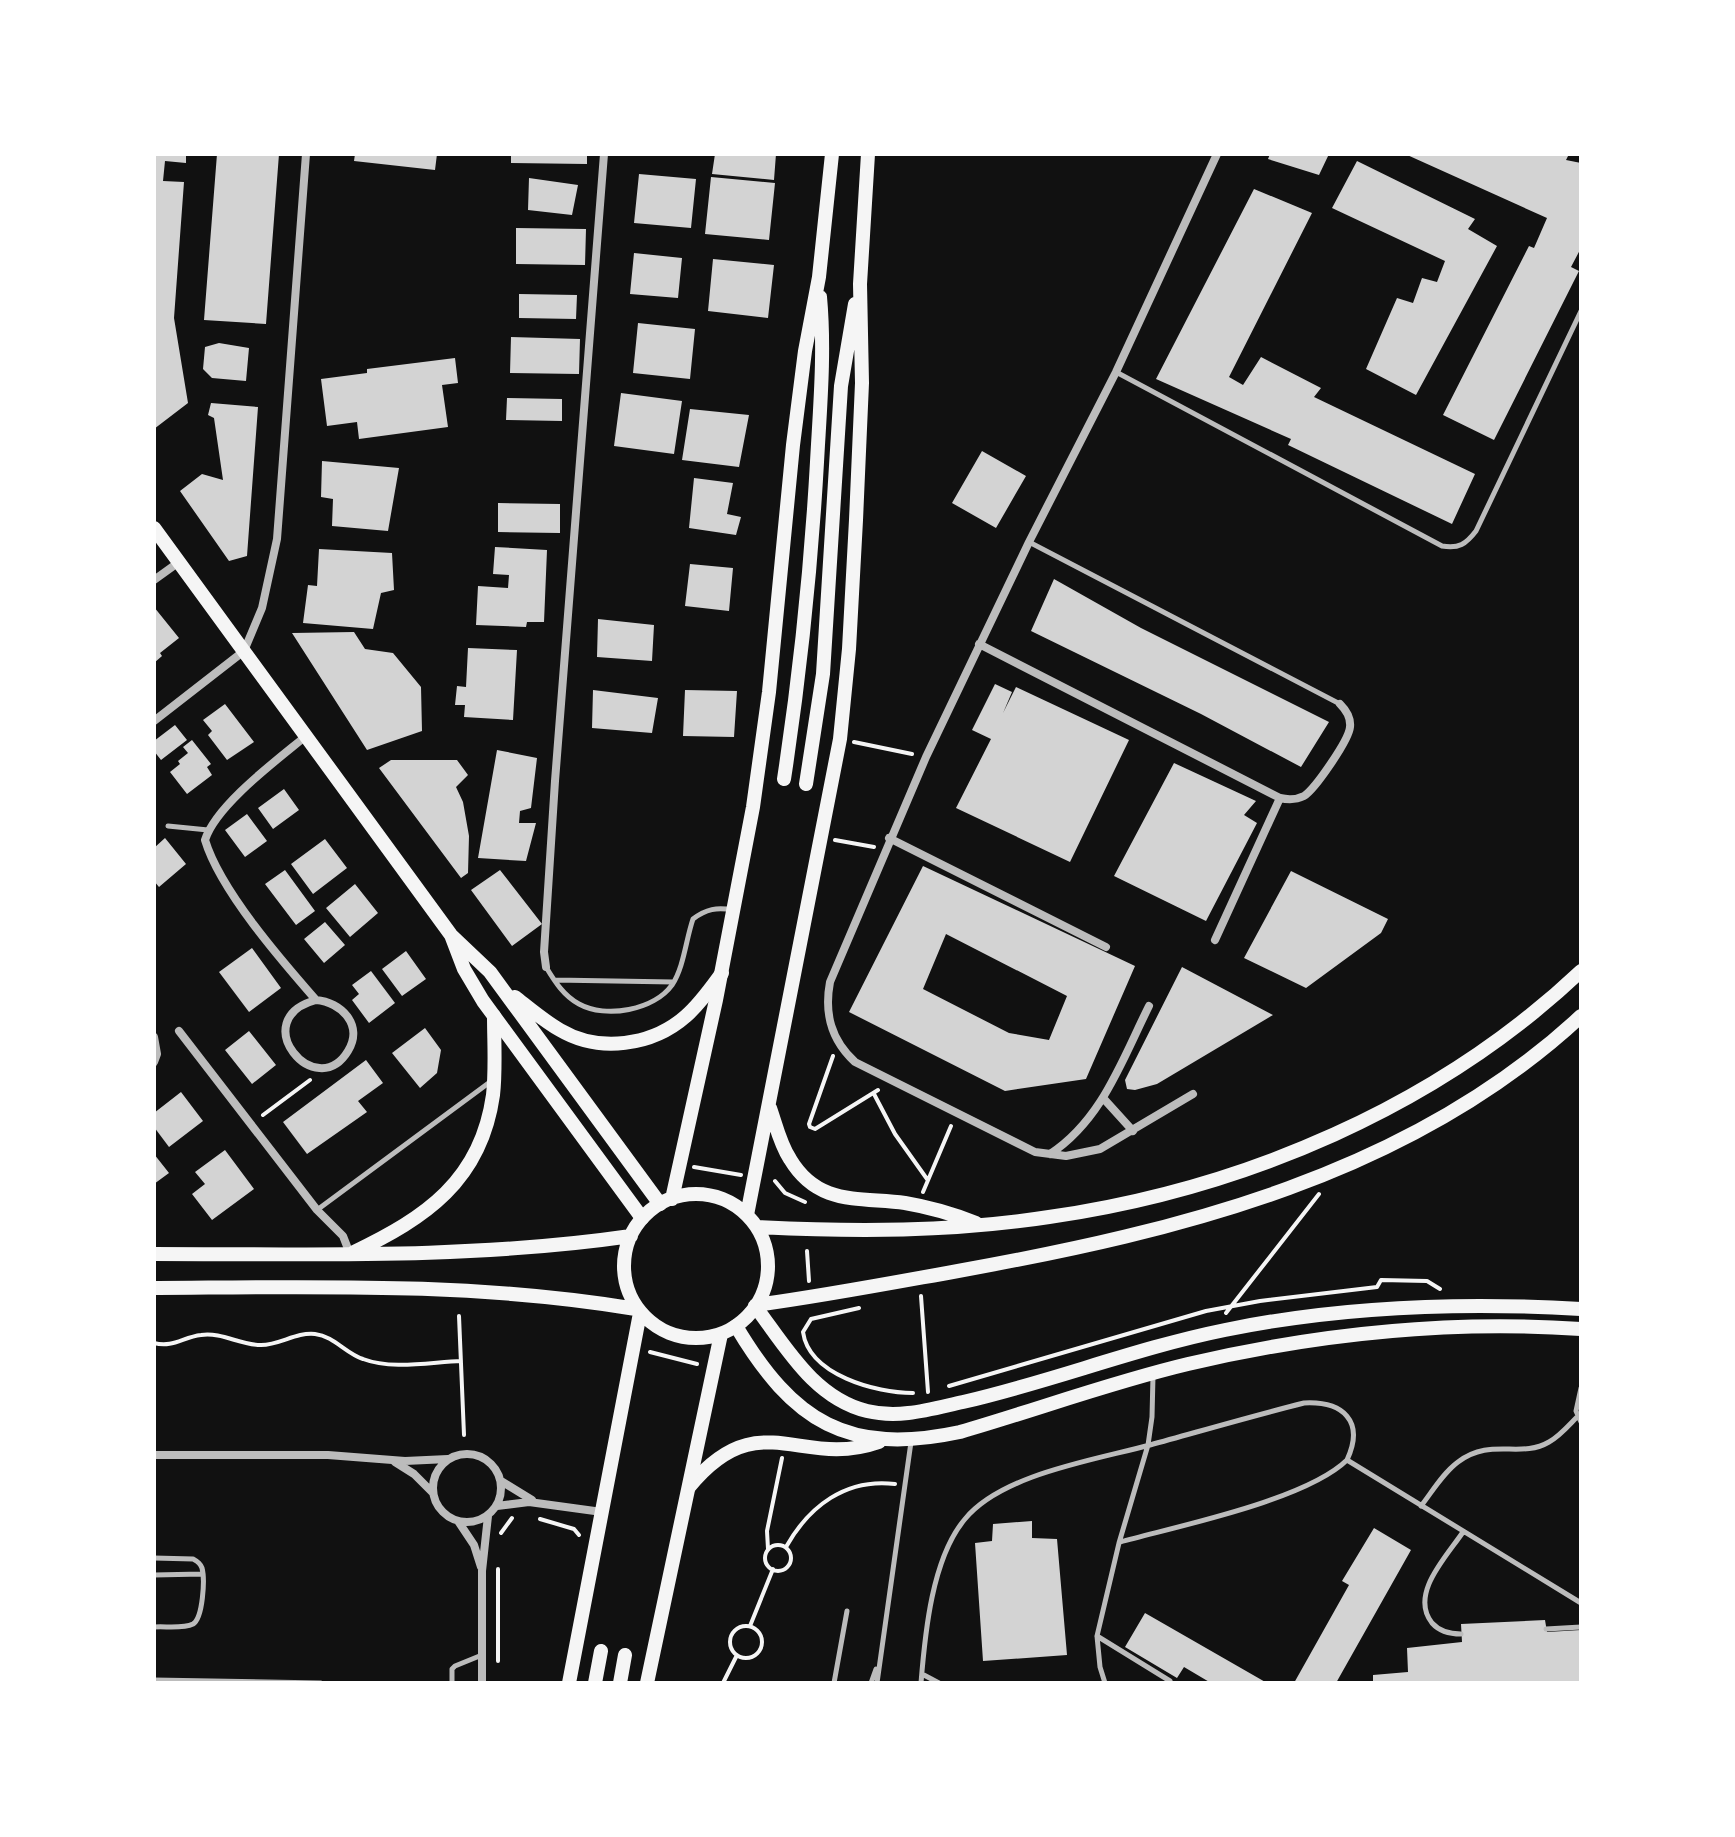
<svg xmlns="http://www.w3.org/2000/svg" width="1735" height="1837" viewBox="0 0 1735 1837" font-family="'Roboto Serif',serif">
<style>
.building{fill:#d3d3d3;fill-rule:evenodd}
.lines{fill:none;stroke-linecap:round;stroke-linejoin:round}
.path{stroke:#f5f5f5;stroke-width:4}
.service{stroke:#bcbcbc;stroke-width:5}
.minor{stroke:#bcbcbc;stroke-width:8}
.secondary{stroke:#f5f5f5;stroke-width:14}
.primary{stroke:#f5f5f5;stroke-width:14}
</style>
<rect width="100%" height="100%" fill="#111"/>
<path class="building" d="M 154,154 L 186,154 L 186,163 L 165,161 L 163,181 L 184,182 L 174,318 L 188,403 L 154,429 Z
M 217,154 L 279,154 L 266,324 L 204,320 Z
M 355,154 L 437,154 L 435,170 L 354,161 Z
M 511,154 L 587,154 L 587,164 L 511,163 Z
M 715,154 L 776,154 L 774,180 L 712,174 Z
M 1270,154 L 1329,154 L 1319,175 L 1268,159 Z
M 1405,154 L 1569,154 L 1566,160 L 1581,163 L 1581,248 L 1571,267 L 1579,271 L 1494,440 L 1443,415 L 1529,246 L 1534,248 L 1547,218 Z
M 1357,161 L 1475,219 L 1468,229 L 1497,246 L 1416,395 L 1366,369 L 1397,298 L 1413,303 L 1422,278 L 1437,282 L 1445,261 L 1332,208 Z
M 639,174 L 696,179 L 691,228 L 634,223 Z
M 711,177 L 775,183 L 769,240 L 705,234 Z
M 529,178 L 578,185 L 572,215 L 528,210 Z
M 1254,189 L 1312,213 L 1229,377 L 1243,385 L 1261,357 L 1321,388 L 1314,397 L 1475,474 L 1452,524 L 1288,445 L 1291,439 L 1156,379 Z
M 516,228 L 586,229 L 585,265 L 516,264 Z
M 634,253 L 682,258 L 678,298 L 630,294 Z
M 713,259 L 774,265 L 768,318 L 708,311 Z
M 519,294 L 577,295 L 576,319 L 519,318 Z
M 638,323 L 695,329 L 690,379 L 633,373 Z
M 511,337 L 580,339 L 579,374 L 510,373 Z
M 219,343 L 249,348 L 246,381 L 212,378 L 203,369 L 205,347 Z
M 455,358 L 458,383 L 442,385 L 448,427 L 359,439 L 357,422 L 327,426 L 321,379 L 367,373 L 367,369 Z
M 621,393 L 682,401 L 674,454 L 614,446 Z
M 507,398 L 562,399 L 562,421 L 506,420 Z
M 211,403 L 258,407 L 247,556 L 229,561 L 180,491 L 202,474 L 223,480 L 214,418 L 208,415 Z
M 690,409 L 749,415 L 739,467 L 682,460 Z
M 982,451 L 1026,476 L 996,528 L 952,503 Z
M 322,461 L 399,468 L 388,531 L 332,526 L 333,499 L 321,497 Z
M 694,478 L 733,483 L 727,514 L 741,517 L 736,535 L 689,528 Z
M 498,503 L 560,504 L 560,533 L 498,532 Z
M 495,547 L 547,550 L 544,622 L 527,622 L 526,627 L 476,625 L 478,586 L 508,588 L 509,575 L 493,574 Z
M 319,549 L 392,553 L 394,590 L 381,593 L 373,629 L 303,623 L 308,585 L 317,586 Z
M 690,564 L 733,568 L 729,611 L 685,606 Z
M 1054,579 L 1141,628 L 1329,722 L 1301,767 L 1201,714 L 1031,631 Z
M 154,607 L 179,638 L 160,653 L 162,656 L 154,663 Z
M 598,619 L 654,625 L 652,661 L 597,657 Z
M 354,632 L 365,649 L 393,653 L 421,687 L 422,731 L 367,750 L 292,633 Z
M 468,648 L 517,650 L 513,720 L 464,717 L 465,705 L 455,705 L 457,686 L 466,687 Z
M 995,684 L 1012,692 L 1003,713 L 1016,687 L 1129,740 L 1070,862 L 956,808 L 991,739 L 972,730 Z
M 593,690 L 658,698 L 652,733 L 592,728 Z
M 685,690 L 737,691 L 734,737 L 683,736 Z
M 225,704 L 254,742 L 227,760 L 208,735 L 212,731 L 203,720 Z
M 175,725 L 187,740 L 161,760 L 154,751 L 154,741 Z
M 192,740 L 211,764 L 207,767 L 212,775 L 187,794 L 170,772 L 180,764 L 178,761 L 188,753 L 183,747 Z
M 497,750 L 537,758 L 531,808 L 520,811 L 519,823 L 536,823 L 526,861 L 478,858 Z
M 391,760 L 457,760 L 468,775 L 456,787 L 463,802 L 469,836 L 468,873 L 461,878 L 379,768 Z
M 1174,763 L 1256,801 L 1244,815 L 1257,823 L 1206,921 L 1114,876 Z
M 284,789 L 299,810 L 273,829 L 258,808 Z
M 247,814 L 267,841 L 245,857 L 225,830 Z
M 165,838 L 186,864 L 159,887 L 154,881 L 154,848 Z
M 325,839 L 347,868 L 313,894 L 291,864 Z
M 923,866 L 1135,966 L 1086,1079 L 1005,1091 L 849,1012 ZM 946,934 L 1067,996 L 1049,1040 L 1009,1033 L 923,989 Z
M 285,870 L 315,911 L 296,925 L 265,884 Z
M 500,870 L 542,924 L 512,946 L 471,890 Z
M 1291,871 L 1388,919 L 1381,933 L 1306,988 L 1244,958 Z
M 355,884 L 378,913 L 350,937 L 326,908 Z
M 325,922 L 345,945 L 324,963 L 304,939 Z
M 252,948 L 281,988 L 249,1012 L 219,972 Z
M 406,951 L 426,979 L 402,996 L 382,969 Z
M 1182,967 L 1273,1015 L 1157,1084 L 1135,1090 L 1127,1089 L 1125,1080 Z
M 371,971 L 395,1003 L 369,1023 L 352,1000 L 359,994 L 352,985 Z
M 425,1028 L 441,1050 L 437,1073 L 420,1088 L 392,1053 Z
M 249,1031 L 276,1065 L 252,1084 L 225,1050 Z
M 366,1060 L 383,1083 L 358,1101 L 367,1112 L 307,1154 L 283,1122 Z
M 181,1092 L 203,1121 L 169,1147 L 154,1127 L 154,1113 Z
M 225,1150 L 254,1189 L 212,1220 L 192,1194 L 205,1184 L 195,1172 Z
M 154,1154 L 169,1173 L 154,1184 Z
M 1032,1521 L 1032,1538 L 1057,1539 L 1067,1655 L 983,1661 L 975,1543 L 992,1541 L 993,1524 Z
M 1374,1528 L 1411,1550 L 1336,1683 L 1294,1683 L 1349,1585 L 1342,1581 Z
M 1145,1613 L 1267,1683 L 1211,1683 L 1184,1667 L 1177,1678 L 1125,1647 Z
M 1545,1620 L 1547,1632 L 1581,1630 L 1581,1683 L 1373,1683 L 1373,1675 L 1408,1672 L 1407,1648 L 1462,1642 L 1461,1624 Z"/>
<g class="lines">
<path class="path" d="M 854,742 L 912,754
M 835,840 L 874,847
M 833,1056 L 809,1124 L 810,1127 L 815,1129 L 878,1090
M 874,1094 L 895,1134 L 927,1179
M 263,1115 L 310,1080
M 694,1167 L 741,1175
M 775,1181 L 785,1193 L 805,1202
M 923,1192 L 951,1126
M 807,1251 L 809,1281
M 921,1296 L 928,1392
M 859,1308 L 811,1319 L 803,1332 C 809,1375 876,1393 913,1393
M 1226,1313 L 1319,1194
M 459,1316 L 464,1435
M 154,1343 C 173,1348 183,1337 201,1335 C 222,1332 240,1345 261,1345 C 280,1345 296,1332 315,1334 C 334,1336 345,1353 363,1359 C 392,1370 431,1362 461,1361
M 650,1352 L 697,1364
M 949,1386 L 1206,1311 L 1260,1301 L 1377,1287 L 1381,1280 L 1427,1281 L 1440,1289
M 540,1519 L 574,1529 L 579,1535
M 501,1533 L 512,1518
M765 1558a13 13 0 1 1 26 0a13 13 0 1 1-26 0Z
M 786,1547 C 809,1506 846,1478 895,1484
M 768,1549 L 767,1531 L 782,1458
M 750,1626 L 773,1569
M730 1642a16 16 0 1 1 32 0a16 16 0 1 1-32 0Z
M 498,1661 L 498,1569
M 723,1683 L 737,1655"/>
<path class="service" d="M 1116,372 L 1442,546 C 1459,549 1466,544 1476,531 L 1581,311
M 1029,542 L 1340,704
M 168,826 L 208,830
M 546,967 C 555,982 564,996 579,1004 C 606,1019 654,1010 672,985 C 684,967 686,939 693,919 C 706,909 717,907 733,910
M 555,980 L 673,982
M 317,1210 L 490,1082
M 1581,1388 L 1576,1411 L 1581,1422
M 1421,1506 C 1432,1492 1443,1473 1458,1462 C 1491,1437 1520,1459 1549,1442 C 1560,1436 1569,1425 1577,1417
M 1120,1542 C 1178,1526 1306,1500 1347,1460
M 154,1558 L 193,1559 C 198,1562 200,1563 202,1568 C 205,1579 203,1618 193,1624 C 183,1629 165,1626 154,1627
M 154,1575 L 202,1574
M 1546,1629 L 1581,1627
M 1461,1634 C 1450,1634 1440,1632 1432,1623 C 1409,1594 1447,1556 1463,1532
M 1097,1636 L 1170,1681
M 922,1674 L 939,1683
M 154,1680 L 321,1683
M 452,1683 L 452,1669 L 455,1666 L 482,1655
M 834,1683 L 847,1611
M 871,1683 L 876,1669
M 877,1683 L 911,1442
M 921,1683 C 925,1633 932,1558 965,1519 C 1002,1474 1095,1460 1150,1445 C 1201,1431 1252,1416 1304,1403 C 1343,1401 1365,1421 1347,1460 L 1581,1603
M 1105,1683 L 1100,1667 L 1097,1636 L 1119,1543 L 1148,1445 L 1152,1417 L 1153,1376"/>
<path class="minor" d="M 154,580 L 179,562
M 979,644 L 1280,798 C 1289,800 1296,800 1304,796 C 1315,789 1349,740 1350,727 C 1351,718 1346,710 1340,704
M 154,721 L 244,651 L 262,608 L 277,539 L 306,154
M 306,736 C 277,760 216,805 205,840 C 220,890 281,960 316,1000 C 245,1019 316,1104 348,1051 C 364,1025 341,1002 316,1000
M 889,838 L 1106,947
M 1215,940 L 1280,798
M 546,967 L 544,952 L 555,781 L 604,154
M 179,1031 L 317,1210 L 343,1236 L 350,1254
M 154,1037 L 157,1054 L 154,1062
M 1193,1094 L 1100,1149 L 1066,1156 L 1035,1152 L 855,1062 C 831,1040 824,1014 830,982 L 926,757 L 1029,542 L 1116,372 L 1217,154
M 1104,1099 L 1133,1131
M 1050,1154 C 1102,1120 1122,1060 1149,1006
M433 1488a34 34 0 1 1 68 0a34 34 0 1 1-68 0Z
M 154,1455 L 328,1455 L 405,1461 L 448,1459
M 395,1462 L 414,1474 L 433,1493
M 501,1481 L 532,1500
M 497,1506 L 529,1502 L 602,1512
M 458,1521 L 474,1545 L 481,1567
M 482,1683 L 482,1571 L 488,1516"/>
<path class="secondary" d="M 154,528 L 451,935 L 490,972 L 660,1204
M 451,935 L 464,969 L 483,1001 L 642,1218
M 515,997 C 529,1008 544,1021 560,1030 C 599,1053 652,1046 686,1016 C 700,1004 711,988 722,973
M 755,1306 C 786,1347 814,1398 867,1411 C 900,1419 931,1409 963,1402 C 1051,1382 1136,1348 1225,1330 C 1342,1306 1462,1302 1581,1309
M 736,1326 C 793,1422 848,1456 960,1432 C 1036,1410 1112,1382 1188,1364 C 1316,1334 1450,1320 1581,1329
M 689,1487 C 759,1402 800,1470 879,1442"/>
<path class="primary" d="M 784,779 C 800,674 811,569 817,462 C 820,407 825,352 820,297
M 806,784 L 823,674 L 841,386 L 855,304
M 770,1108 C 776,1125 780,1144 790,1159 C 818,1206 859,1197 905,1203 C 929,1207 953,1214 976,1223
M624 1266a72 72 0 1 1 144 0a72 72 0 1 1-144 0Z
M 672,1199 L 716,1000 L 753,807 L 769,692 L 793,445 L 805,351 L 819,277 L 832,154
M 747,1215 L 840,739 L 849,649 L 856,520 L 862,383 L 860,284 L 868,154
M 757,1227 C 855,1232 952,1232 1049,1217 C 1244,1189 1437,1107 1581,971
M 354,1252 C 425,1218 481,1181 493,1095 C 496,1069 494,1042 494,1016
M 154,1254 C 313,1254 473,1259 631,1236
M 154,1288 C 316,1287 475,1282 636,1309
M 756,1305 C 823,1296 891,1283 958,1271 C 1180,1231 1410,1175 1581,1016
M 569,1683 L 640,1313
M 595,1683 L 601,1651
M 620,1683 L 625,1655
M 647,1683 L 721,1334"/>
</g>
<rect width="1735" height="1837" fill="none" stroke="#ffffff" stroke-width="312"/>
</svg>
